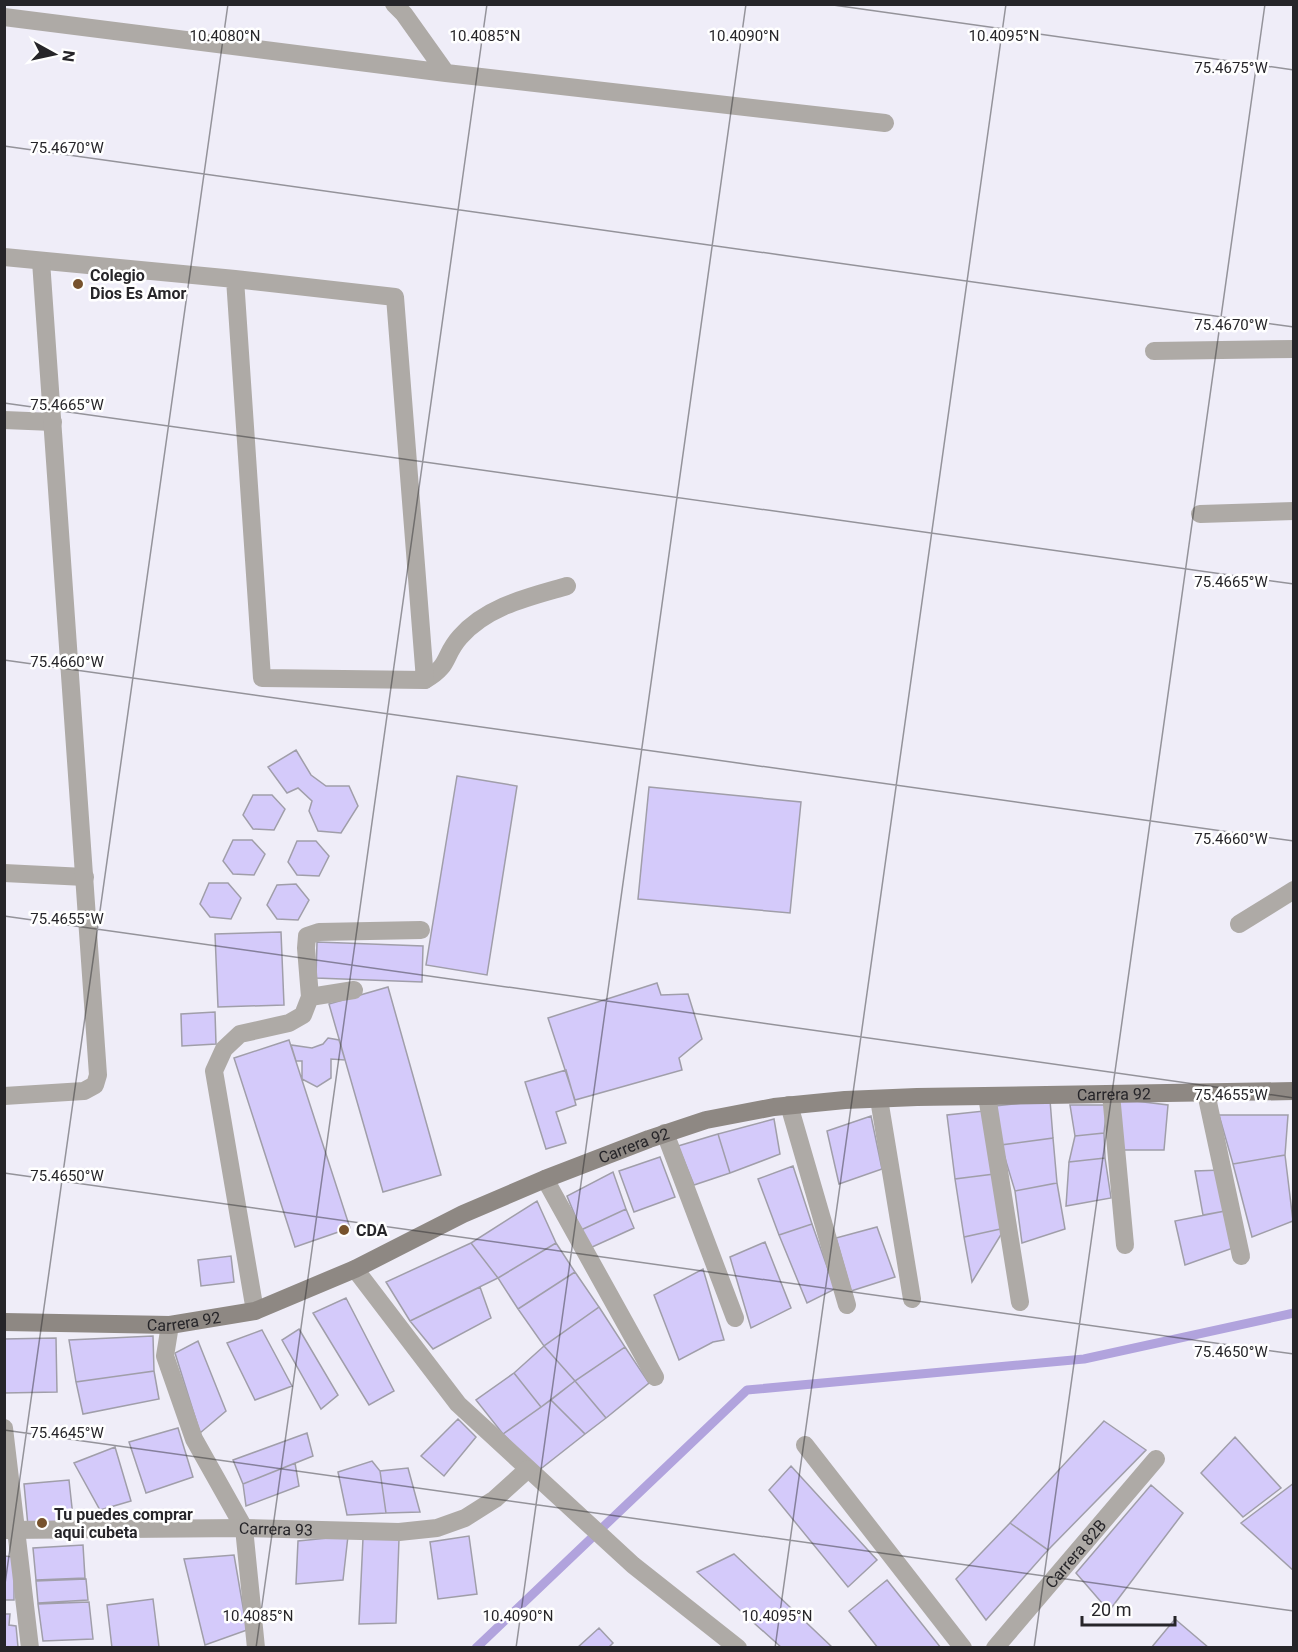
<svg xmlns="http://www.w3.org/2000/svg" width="1298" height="1652" viewBox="0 0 1298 1652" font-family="Roboto,sans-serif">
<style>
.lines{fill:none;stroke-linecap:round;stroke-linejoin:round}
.stream{stroke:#b1a3dd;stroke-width:9}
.building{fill:#d4cafa;stroke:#a09ea9;stroke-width:1.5}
.lane{stroke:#aeaaa6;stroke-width:18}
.street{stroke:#aeaaa6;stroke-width:18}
.secondary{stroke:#8e8883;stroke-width:18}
.ticks{fill:none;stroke:#262529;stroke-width:1.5;stroke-opacity:0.45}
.poi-dot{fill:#77522d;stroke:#fff;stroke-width:2}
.labels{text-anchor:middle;stroke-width:5;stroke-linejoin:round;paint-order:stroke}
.poi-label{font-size:16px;font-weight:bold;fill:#262529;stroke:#fff;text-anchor:start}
.street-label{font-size:16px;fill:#262529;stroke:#fff}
.ticks-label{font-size:15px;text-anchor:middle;fill:#262529;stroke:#fff;stroke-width:5;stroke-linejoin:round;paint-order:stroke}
</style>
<rect width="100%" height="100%" fill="#efedf8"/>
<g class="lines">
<path class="stream" d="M 476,1648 L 747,1390 L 1084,1359 L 1294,1313"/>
</g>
<path class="building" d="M 296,750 L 311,775 L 326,786 L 349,786 L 358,806 L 341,833 L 318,831 L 309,811 L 312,801 L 298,788 L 287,793 L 268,767 Z
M 457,776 L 517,786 L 487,975 L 426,965 Z
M 649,787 L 801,802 L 790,913 L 638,899 Z
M 253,795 L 272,795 L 285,809 L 274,830 L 253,829 L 243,815 Z
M 233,840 L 252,840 L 265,854 L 254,875 L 233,874 L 223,861 Z
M 297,841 L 316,841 L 329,856 L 319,876 L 297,875 L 288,862 Z
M 209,883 L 228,883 L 241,898 L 231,919 L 210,917 L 200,904 Z
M 296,884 L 309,900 L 298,920 L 277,919 L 267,905 L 277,885 Z
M 281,932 L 284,1005 L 218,1007 L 215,934 Z
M 317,942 L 423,946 L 422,982 L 316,978 Z
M 657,983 L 661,995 L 688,994 L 702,1039 L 679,1058 L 682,1070 L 575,1100 L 548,1018 Z
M 388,987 L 441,1175 L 383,1192 L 329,1004 Z
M 215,1012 L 216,1044 L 182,1046 L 181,1014 Z
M 328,1038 L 339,1040 L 345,1060 L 331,1059 L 331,1078 L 317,1087 L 302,1079 L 302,1061 L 296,1061 L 291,1045 L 312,1048 L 323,1044 Z
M 289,1040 L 350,1228 L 295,1247 L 234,1058 Z
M 566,1070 L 576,1105 L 556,1112 L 566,1143 L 546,1149 L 525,1082 Z
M 1119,1099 L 1168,1105 L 1164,1150 L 1116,1150 Z
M 1050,1100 L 1053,1138 L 1001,1145 L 995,1106 Z
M 1070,1105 L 1107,1105 L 1104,1133 L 1075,1136 Z
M 984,1111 L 994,1174 L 955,1179 L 947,1115 Z
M 1219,1115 L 1288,1115 L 1285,1155 L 1233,1164 Z
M 871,1116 L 882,1169 L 839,1184 L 827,1131 Z
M 774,1119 L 780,1154 L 730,1173 L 718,1134 Z
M 1104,1133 L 1105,1158 L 1069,1162 L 1075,1136 Z
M 718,1134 L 730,1173 L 694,1185 L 678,1146 Z
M 1053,1138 L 1057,1183 L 1015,1191 L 1001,1145 Z
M 1285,1155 L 1293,1221 L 1252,1237 L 1233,1164 Z
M 660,1157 L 675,1197 L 634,1212 L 619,1171 Z
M 1105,1158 L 1111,1198 L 1066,1206 L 1069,1162 Z
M 793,1166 L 812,1224 L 779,1235 L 758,1179 Z
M 1221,1170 L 1225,1211 L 1203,1215 L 1195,1171 Z
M 613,1172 L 626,1209 L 581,1230 L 567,1196 Z
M 994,1174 L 1005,1228 L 964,1237 L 955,1179 Z
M 1057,1183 L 1065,1229 L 1022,1243 L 1015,1191 Z
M 537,1201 L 556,1243 L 498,1278 L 471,1243 Z
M 626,1209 L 634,1228 L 590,1248 L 581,1230 Z
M 1225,1211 L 1233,1248 L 1185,1265 L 1175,1221 Z
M 812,1224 L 835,1289 L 807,1303 L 779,1235 Z
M 877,1227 L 895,1277 L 851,1291 L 836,1238 Z
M 1005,1228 L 972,1282 L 964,1237 Z
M 765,1242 L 791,1308 L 751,1328 L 730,1257 Z
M 471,1243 L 498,1278 L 410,1321 L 386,1282 Z
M 556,1243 L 575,1272 L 518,1309 L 498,1278 Z
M 231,1256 L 234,1282 L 201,1286 L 198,1260 Z
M 703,1269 L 724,1340 L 713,1342 L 679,1360 L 654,1295 Z
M 575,1272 L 599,1307 L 544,1346 L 518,1309 Z
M 480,1287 L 491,1318 L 433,1349 L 410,1321 Z
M 346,1298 L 394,1391 L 369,1405 L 313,1313 Z
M 599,1307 L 625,1347 L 575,1381 L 544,1346 Z
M 299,1329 L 338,1395 L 321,1409 L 282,1340 Z
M 262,1330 L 292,1386 L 255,1400 L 227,1343 Z
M 153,1336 L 154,1371 L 76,1382 L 69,1340 Z
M 56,1338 L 57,1392 L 4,1393 L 4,1339 Z
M 198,1341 L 226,1411 L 200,1433 L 175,1353 Z
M 544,1346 L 575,1381 L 541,1407 L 514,1373 Z
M 625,1347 L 649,1383 L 606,1418 L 575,1381 Z
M 154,1371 L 159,1399 L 83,1414 L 76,1382 Z
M 514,1373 L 541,1407 L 503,1434 L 476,1400 Z
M 575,1381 L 606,1418 L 585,1434 L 551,1400 Z
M 551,1400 L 585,1434 L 538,1471 L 503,1434 Z
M 458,1419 L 476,1437 L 444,1476 L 421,1456 Z
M 1104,1421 L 1146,1450 L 1048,1550 L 1010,1523 Z
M 178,1428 L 193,1477 L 146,1493 L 129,1442 Z
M 307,1433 L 313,1456 L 243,1484 L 233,1460 Z
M 1235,1437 L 1281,1488 L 1243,1517 L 1201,1473 Z
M 115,1447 L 131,1501 L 100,1510 L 74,1463 Z
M 372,1461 L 380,1471 L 386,1513 L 347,1515 L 338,1472 Z
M 295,1463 L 299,1486 L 246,1506 L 243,1484 Z
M 791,1466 L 877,1560 L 848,1587 L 769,1490 Z
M 408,1468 L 420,1512 L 386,1513 L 380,1471 Z
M 69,1480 L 74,1526 L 28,1526 L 24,1484 Z
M 1294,1483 L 1294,1571 L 1241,1523 Z
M 1151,1485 L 1183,1513 L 1109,1611 L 1076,1573 Z
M 1010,1523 L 1048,1550 L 986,1620 L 956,1579 Z
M 348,1536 L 343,1580 L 296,1584 L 298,1541 Z
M 469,1536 L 477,1594 L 438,1599 L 430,1542 Z
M 363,1538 L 399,1539 L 396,1623 L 359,1624 Z
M 83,1545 L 85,1578 L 36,1580 L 33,1548 Z
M 734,1554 L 833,1648 L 782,1648 L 697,1572 Z
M 234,1555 L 247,1630 L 205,1645 L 184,1559 Z
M 4,1556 L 14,1557 L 14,1600 L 4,1600 Z
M 86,1579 L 88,1600 L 38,1603 L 36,1581 Z
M 887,1580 L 941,1648 L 878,1648 L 849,1611 Z
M 153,1599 L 159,1647 L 112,1648 L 107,1605 Z
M 89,1602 L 93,1639 L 43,1641 L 38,1604 Z
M 4,1614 L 10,1614 L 9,1625 L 16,1626 L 18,1647 L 4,1648 Z
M 1175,1619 L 1209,1648 L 1151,1648 Z
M 599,1628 L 613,1643 L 608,1648 L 577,1648 Z"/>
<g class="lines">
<path class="lane" d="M 394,4 L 404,14 L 446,73
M 4,17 L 446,73 L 885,123
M 1154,351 L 1294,349
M 1200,514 L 1294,511
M 425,680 C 451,665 443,656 460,637 C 487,606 529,597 567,586
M 1239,924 L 1294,890
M 310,997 L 354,990
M 255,1311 L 214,1071 L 224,1049 L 240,1034 L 289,1023 L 303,1015 L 310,997 L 306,948 L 307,936 L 319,932 L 421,930"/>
<g class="street">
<path d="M 4,257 L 235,279 L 395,297 L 425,680 L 262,678 L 235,279"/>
<path d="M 4,420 L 53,422"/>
<path d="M 4,873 L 85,877"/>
<path d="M 1206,1093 L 1241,1256"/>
<path d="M 1111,1094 L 1125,1245"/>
<path d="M 4,1096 L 84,1091 L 95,1085 L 98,1075 L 41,261"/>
<path d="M 987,1096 L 1020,1302"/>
<path d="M 879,1099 L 912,1299"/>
<path d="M 789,1105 L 847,1305"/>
<path d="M 665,1133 L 735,1318"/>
<path d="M 545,1179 L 655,1377"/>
<path d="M 355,1269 L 458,1404 L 633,1565 L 738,1648"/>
<path d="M 170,1325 L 165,1356 L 194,1439 L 244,1528 L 256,1648"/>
<path d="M 4,1428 L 30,1648"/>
<path d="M 805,1445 L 963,1648"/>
<path id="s1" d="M 4,1530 L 244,1528 L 399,1532 L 437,1528 L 465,1518 L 495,1499 L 528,1469"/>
<path id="s2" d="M 995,1648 L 1156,1459"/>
</g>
<path class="secondary" id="s3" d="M 4,1322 L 170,1325 L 255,1311 L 355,1269 L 463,1214 L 545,1179 L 649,1139 L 706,1120 L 774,1107 L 845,1100 L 917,1097 L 1294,1091"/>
</g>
<path class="ticks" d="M 826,4 L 1294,70M 4,146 L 1294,327M 4,403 L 1294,584M 4,660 L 1294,841M 4,916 L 1294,1098M 4,1173 L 1294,1354M 4,1430 L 1294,1611M 4,1591 L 228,4M 256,1648 L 487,4M 516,1648 L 746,4M 775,1648 L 1006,4M 1034,1648 L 1265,4"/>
<g class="poi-dot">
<circle cx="78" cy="284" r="6"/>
<circle cx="344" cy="1230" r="6"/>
<circle cx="42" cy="1523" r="6"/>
</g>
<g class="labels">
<g class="poi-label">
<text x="90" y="281">Colegio<tspan x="90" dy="18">Dios Es Amor</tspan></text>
<text x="356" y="1236">CDA</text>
<text x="54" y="1520">Tu puedes comprar<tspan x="54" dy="18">aqui cubeta</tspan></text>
</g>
<g class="street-label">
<text dy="6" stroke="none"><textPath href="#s3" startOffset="1152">Carrera 92</textPath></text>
<text dy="6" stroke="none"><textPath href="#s3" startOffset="666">Carrera 92</textPath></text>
<text dy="6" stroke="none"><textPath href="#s3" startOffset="180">Carrera 92</textPath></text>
<text dy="6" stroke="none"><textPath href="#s1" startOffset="272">Carrera 93</textPath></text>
<text dy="6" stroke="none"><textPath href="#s2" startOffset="124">Carrera 82B</textPath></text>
</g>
</g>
<g class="ticks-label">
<text x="225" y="41">10.4080°N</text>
<text x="485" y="41">10.4085°N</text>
<text x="744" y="41">10.4090°N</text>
<text x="1004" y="41">10.4095°N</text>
<text x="1231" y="73">75.4675°W</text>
<text x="67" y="153">75.4670°W</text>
<text x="1231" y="330">75.4670°W</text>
<text x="67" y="410">75.4665°W</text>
<text x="1231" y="587">75.4665°W</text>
<text x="67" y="667">75.4660°W</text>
<text x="1231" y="844">75.4660°W</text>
<text x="67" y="924">75.4655°W</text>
<text x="1231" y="1100">75.4655°W</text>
<text x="67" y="1181">75.4650°W</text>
<text x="1231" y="1357">75.4650°W</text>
<text x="67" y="1438">75.4645°W</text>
<text x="258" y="1621">10.4085°N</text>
<text x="518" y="1621">10.4090°N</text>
<text x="777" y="1621">10.4095°N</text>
</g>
<rect width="1298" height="1652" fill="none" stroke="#262529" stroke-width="12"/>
<g transform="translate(54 54) rotate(98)" stroke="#ffffff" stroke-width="4.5" paint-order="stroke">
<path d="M0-4.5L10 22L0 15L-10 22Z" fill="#262529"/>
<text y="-9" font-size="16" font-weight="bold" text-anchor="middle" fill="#262529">N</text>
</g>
<path d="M1082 1616v9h93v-9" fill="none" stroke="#262529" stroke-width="3"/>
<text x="1091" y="1616" font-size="18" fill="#262529" stroke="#ffffff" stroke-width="4.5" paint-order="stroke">20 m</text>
</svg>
